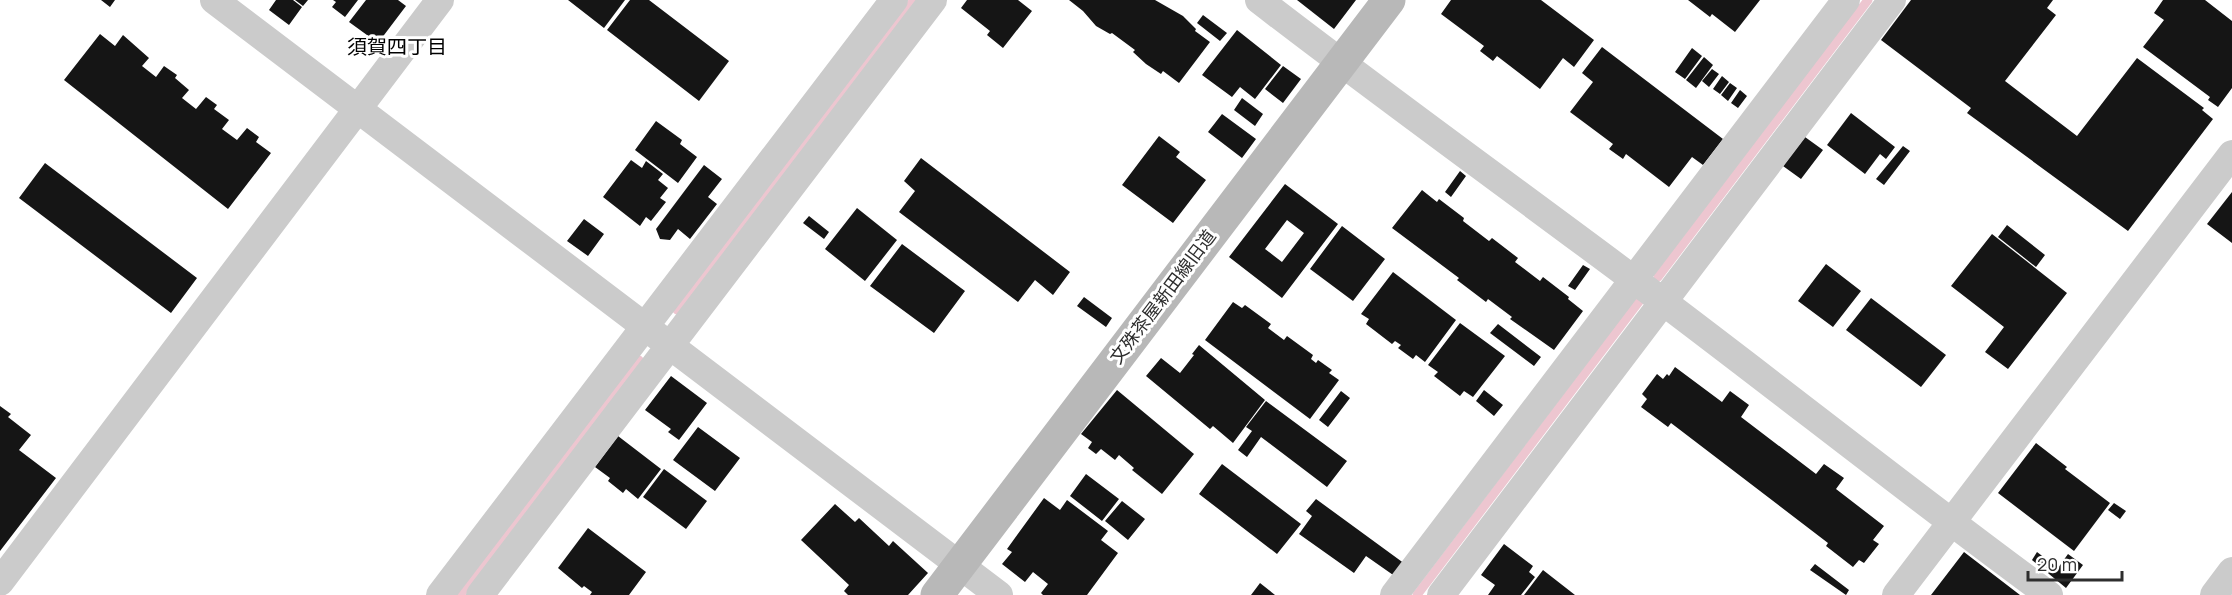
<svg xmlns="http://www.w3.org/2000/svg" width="2232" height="595" viewBox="0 0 2232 595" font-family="Manrope,'Noto Sans JP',sans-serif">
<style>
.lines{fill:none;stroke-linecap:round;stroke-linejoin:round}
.stream{stroke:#edc6d0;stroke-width:9}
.building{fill:#151515;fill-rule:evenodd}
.street{stroke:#cbcbcb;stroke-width:28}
.secondary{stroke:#b8b8b8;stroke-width:33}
.labels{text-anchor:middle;stroke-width:6;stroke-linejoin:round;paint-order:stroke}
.street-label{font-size:18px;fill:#2e2e2e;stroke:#fff}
.neighbourhood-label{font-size:20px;fill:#000;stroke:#fff}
</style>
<rect width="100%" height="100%" fill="#fff"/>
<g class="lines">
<path class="stream" d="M 1658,277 L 1868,0
M 677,310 L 914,0
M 460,595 L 639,360
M 1417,595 L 1641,299"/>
</g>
<path class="building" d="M 101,0 L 115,0 L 110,7 Z
M 276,0 L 293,0 L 302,7 L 289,25 L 269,10 Z
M 295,0 L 308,0 L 303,6 Z
M 333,0 L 358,0 L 345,17 L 332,7 L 336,2 Z
M 366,0 L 398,0 L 406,6 L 378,43 L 349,22 Z
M 568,0 L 625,0 L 604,28 Z
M 630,0 L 649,0 L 729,61 L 699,101 L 607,30 Z
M 967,0 L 1018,0 L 1032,11 L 1003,48 L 987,35 L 990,31 L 961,8 Z
M 1069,0 L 1155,0 L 1183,16 L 1196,29 L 1195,31 L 1210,42 L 1179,83 L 1163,71 L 1161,74 L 1146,64 L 1133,52 L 1135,50 L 1112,33 L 1110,34 L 1096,26 L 1083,11 Z
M 1297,0 L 1356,0 L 1334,29 Z
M 1451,0 L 1541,0 L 1594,40 L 1574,67 L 1563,58 L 1540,89 L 1497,56 L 1493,61 L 1480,51 L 1484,46 L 1441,14 Z
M 1688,0 L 1760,0 L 1735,32 L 1712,14 L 1710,17 Z
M 1911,0 L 2053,0 L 2047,8 L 2056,15 L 2005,81 L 2077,136 L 2137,58 L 2204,108 L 2202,110 L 2213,119 L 2128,231 L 1967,113 L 1971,108 L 1881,40 Z
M 2163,0 L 2205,0 L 2232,21 L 2232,88 L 2218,107 L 2208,100 L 2210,97 L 2143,47 L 2164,20 L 2154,13 Z
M 1203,15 L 1227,33 L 1220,41 L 1197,23 Z
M 1237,30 L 1281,65 L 1255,99 L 1240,87 L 1232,97 L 1202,75 Z
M 100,34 L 115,46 L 123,35 L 149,58 L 142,66 L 156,77 L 164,66 L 177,75 L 175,78 L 189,90 L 182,98 L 196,109 L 206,97 L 217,105 L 214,109 L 229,120 L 222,129 L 237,140 L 247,128 L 259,137 L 256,142 L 271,153 L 228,209 L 64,80 Z
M 1602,47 L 1723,139 L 1703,165 L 1692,157 L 1669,187 L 1626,154 L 1623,159 L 1609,149 L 1613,144 L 1570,112 L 1593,82 L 1582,73 Z
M 1692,48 L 1702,56 L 1685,79 L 1675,72 Z
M 1704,57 L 1713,65 L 1696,88 L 1686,80 Z
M 1283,66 L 1301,79 L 1283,103 L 1265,89 Z
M 1712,69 L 1719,74 L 1709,87 L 1702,81 Z
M 1722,76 L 1729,82 L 1720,94 L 1713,89 Z
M 1730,83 L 1737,88 L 1728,101 L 1721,95 Z
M 1740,90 L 1747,96 L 1738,108 L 1731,103 Z
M 1242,98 L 1263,114 L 1255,126 L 1234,110 Z
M 1851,113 L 1895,147 L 1886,159 L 1880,154 L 1865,174 L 1827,145 Z
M 1222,114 L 1256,139 L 1242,158 L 1208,132 Z
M 656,121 L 682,140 L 680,144 L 697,157 L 678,183 L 635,150 Z
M 1159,136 L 1180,152 L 1176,157 L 1206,180 L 1173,223 L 1122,185 Z
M 1805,137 L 1823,150 L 1801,179 L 1783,166 Z
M 1903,146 L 1910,151 L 1884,185 L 1876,179 Z
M 921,158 L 1070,272 L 1053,295 L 1035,280 L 1018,302 L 899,212 L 915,191 L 904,181 Z
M 631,160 L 642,168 L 646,161 L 663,174 L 658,180 L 668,188 L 660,198 L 666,202 L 651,221 L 646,217 L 640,226 L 603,197 Z
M 45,163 L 197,278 L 171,313 L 19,198 Z
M 704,165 L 722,179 L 708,197 L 717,204 L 690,239 L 678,229 L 670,240 L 660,239 L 656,229 Z
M 1460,171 L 1466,176 L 1451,197 L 1445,192 Z
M 1285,184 L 1338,224 L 1282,298 L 1229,257 ZM 1287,220 L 1304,233 L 1282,262 L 1265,249 Z
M 1422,190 L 1437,202 L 1439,199 L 1464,218 L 1463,221 L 1489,241 L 1492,238 L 1518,258 L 1515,262 L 1540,281 L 1543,277 L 1569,297 L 1568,299 L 1583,311 L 1554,350 L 1510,319 L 1512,317 L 1488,299 L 1486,302 L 1457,280 L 1459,278 L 1392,228 Z
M 2232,192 L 2232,243 L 2207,224 Z
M 857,208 L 897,240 L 865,281 L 825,249 Z
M 809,216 L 829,232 L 824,239 L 803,223 Z
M 584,219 L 604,234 L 588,256 L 567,241 Z
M 2007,225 L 2045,255 L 2036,267 L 1998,237 Z
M 1342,226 L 1385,259 L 1353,301 L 1310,269 Z
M 1992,234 L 2067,293 L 2008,369 L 1985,352 L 2004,327 L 1951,286 Z
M 902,244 L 965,291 L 934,333 L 870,286 Z
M 1826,264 L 1861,291 L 1833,327 L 1798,301 Z
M 1583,265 L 1590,269 L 1575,290 L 1568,286 Z
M 1393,272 L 1456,320 L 1425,362 L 1416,355 L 1413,359 L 1398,348 L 1401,345 L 1395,341 L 1392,344 L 1366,324 L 1369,319 L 1361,314 Z
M 1084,297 L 1112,318 L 1106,327 L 1077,306 Z
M 1871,298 L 1946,355 L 1921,387 L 1846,330 Z
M 1233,302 L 1242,308 L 1245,305 L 1271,324 L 1268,328 L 1284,340 L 1287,336 L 1313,355 L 1311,359 L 1316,363 L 1318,360 L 1332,370 L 1329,373 L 1339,380 L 1310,419 L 1205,340 Z
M 1460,323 L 1505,356 L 1473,397 L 1464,391 L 1460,396 L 1434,376 L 1438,372 L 1428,365 Z
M 1498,324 L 1541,357 L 1534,366 L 1490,333 Z
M 1199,345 L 1265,400 L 1233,443 L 1213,426 L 1210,429 L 1146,376 L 1161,358 L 1180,373 L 1194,355 L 1192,354 Z
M 1675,367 L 1722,402 L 1730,391 L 1749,405 L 1741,417 L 1816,474 L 1824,464 L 1844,478 L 1836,489 L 1884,526 L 1873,540 L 1879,544 L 1864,563 L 1859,560 L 1853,567 L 1826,546 L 1828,543 L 1671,423 L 1668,427 L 1641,407 L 1647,399 L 1642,394 L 1657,374 L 1663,379 L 1667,374 L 1669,376 Z
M 671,376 L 707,403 L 679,440 L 668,432 L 671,429 L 645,410 Z
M 1117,390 L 1194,454 L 1162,494 L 1132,470 L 1134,468 L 1119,455 L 1115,460 L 1101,449 L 1096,454 L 1088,448 L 1092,442 L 1081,434 Z
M 1484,390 L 1503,405 L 1494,416 L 1476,401 Z
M 1341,391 L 1350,398 L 1328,427 L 1319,420 Z
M 1266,401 L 1347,461 L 1327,487 L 1261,437 L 1247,457 L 1238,450 L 1252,431 L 1246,427 Z
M 0,406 L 11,414 L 8,417 L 31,435 L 19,450 L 56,478 L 0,551 Z
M 698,427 L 740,458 L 715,491 L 673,460 Z
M 618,436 L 661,469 L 638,499 L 626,489 L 623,493 L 608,481 L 610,478 L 595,467 Z
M 2036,443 L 2067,467 L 2065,469 L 2110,503 L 2074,551 L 1998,493 Z
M 1222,464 L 1301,524 L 1277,554 L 1199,494 Z
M 664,469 L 707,501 L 686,529 L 643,497 Z
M 1086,474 L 1119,499 L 1102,521 L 1070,496 Z
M 1044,498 L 1060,510 L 1067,500 L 1108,531 L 1101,540 L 1118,553 L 1087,595 L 1043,595 L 1041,593 L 1048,584 L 1033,572 L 1025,582 L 1002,564 L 1012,552 L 1007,549 Z
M 1316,499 L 1405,564 L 1396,577 L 1366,556 L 1354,573 L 1299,534 L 1312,516 L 1306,511 Z
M 1122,501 L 1145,519 L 1128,540 L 1105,521 Z
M 2114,503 L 2126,511 L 2120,519 L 2108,510 Z
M 835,504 L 855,522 L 859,518 L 889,546 L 893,541 L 928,573 L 908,595 L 848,595 L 844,591 L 849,585 L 801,540 Z
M 588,528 L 646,572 L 629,595 L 590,595 L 592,592 L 584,586 L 582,588 L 558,568 Z
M 1504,544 L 1533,566 L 1529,572 L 1535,577 L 1521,595 L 1488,595 L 1495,585 L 1481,575 Z
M 1964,552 L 2020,595 L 1931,595 Z
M 2037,552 L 2058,568 L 2068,554 L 2083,565 L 2066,588 L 2032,560 Z
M 1815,564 L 1849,590 L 1846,595 L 1810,570 Z
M 1543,570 L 1575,595 L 1524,595 Z
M 1260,583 L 1275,595 L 1251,595 Z"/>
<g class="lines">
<path class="street" d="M 214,0 L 999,595
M 1259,0 C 1391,102 1528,200 1661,300 C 1791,398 1918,499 2049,595
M 0,582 L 440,0
M 440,595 L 894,0
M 480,595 L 933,0
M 1394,595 L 1846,0
M 1441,595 L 1892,0
M 1896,595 L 2232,154
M 2214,595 L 2232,571"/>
<path class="secondary" d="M 937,595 L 1389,0"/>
</g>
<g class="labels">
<g class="street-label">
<text transform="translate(1163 297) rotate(-53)" y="6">文殊茶屋新田線旧道</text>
</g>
<g class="neighbourhood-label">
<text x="397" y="54">須賀四丁目</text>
</g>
</g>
<path d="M2028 571v9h94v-9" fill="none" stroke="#2e2e2e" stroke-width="3"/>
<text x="2037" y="571" font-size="18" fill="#2e2e2e" stroke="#ffffff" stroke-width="4.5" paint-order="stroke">20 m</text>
</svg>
